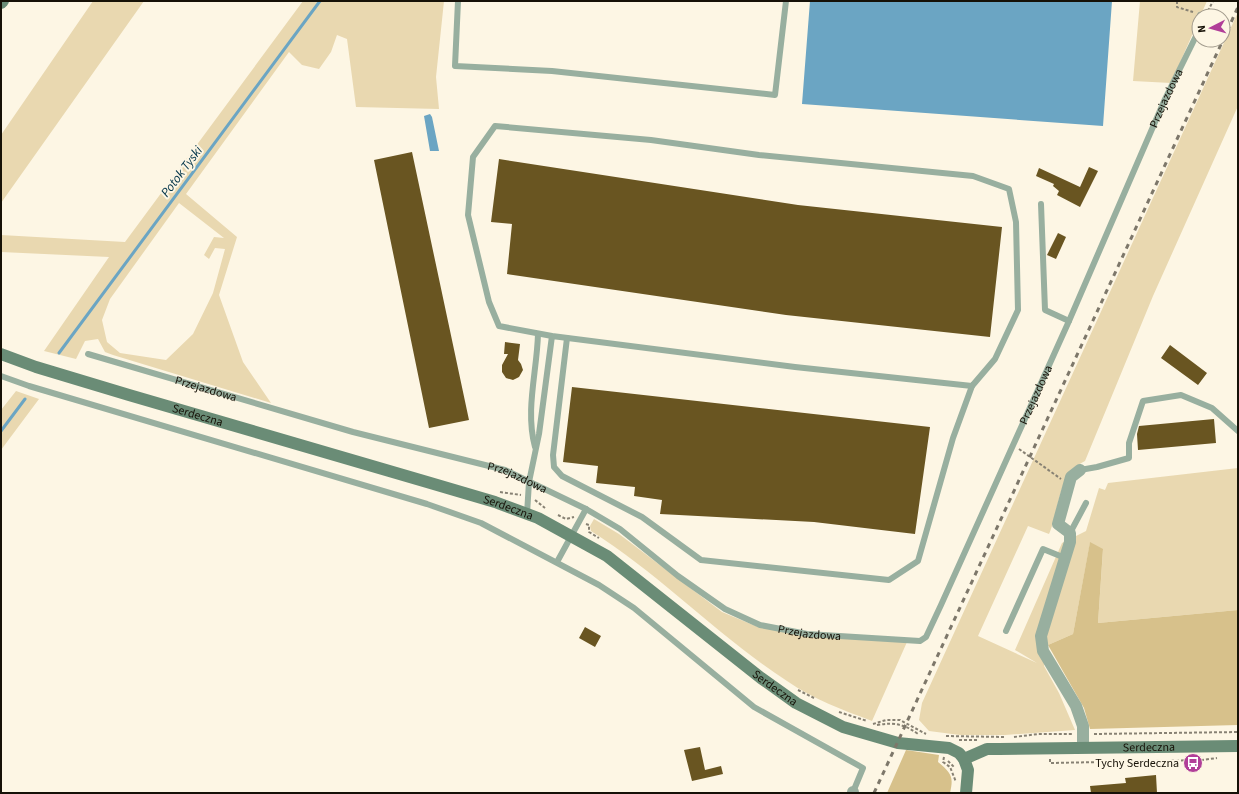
<svg xmlns="http://www.w3.org/2000/svg" width="1239" height="794" viewBox="0 0 1239 794" font-family="'Source Sans 3',sans-serif">
<style>
.green{fill:#e9d8b0;fill-rule:evenodd}
.forest{fill:#d7c18b}
.water{fill:#6ba5c3}
.lines{fill:none;stroke-linecap:round;stroke-linejoin:round}
.stream{stroke:#6ba5c3;stroke-width:3}
.building{fill:#695521}
.path{stroke:#878173;stroke-width:2;stroke-dasharray:3 2;stroke-linecap:butt}
.lane{stroke:#98af9f;stroke-width:6}
.street{stroke:#98af9f;stroke-width:12}
.secondary{stroke:#6a8c76;stroke-width:12}
.rail{stroke:#7d776a;stroke-width:3;stroke-dasharray:5 5;stroke-linecap:butt}
.labels{text-anchor:middle;stroke-width:4;stroke-linejoin:round;paint-order:stroke}
.street-label{font-size:12px;fill:#161107;stroke:#fdf6e4}
.poi-label{font-size:12px;fill:#161107;stroke:#fdf6e4;text-anchor:end}
.water-label{font-size:13px;font-style:italic;fill:#003348;stroke:#fdf6e4}
</style>
<rect width="100%" height="100%" fill="#fdf6e4"/>
<path class="green" d="M 93,1 L 144,1 L 1,203 L 1,135 Z
M 303,1 L 444,1 L 436,77 L 439,109 L 356,107 L 347,39 L 337,35 L 331,52 L 319,69 L 302,65 L 289,52 L 186,194 L 237,237 L 219,295 L 243,362 L 271,403 L 113,355 L 105,352 L 98,339 L 85,341 L 76,359 L 44,351 L 109,257 L 1,252 L 1,235 L 125,242 ZM 179,203 L 224,238 L 214,237 L 204,255 L 209,259 L 215,248 L 225,249 L 213,293 L 193,334 L 166,360 L 120,353 L 107,342 L 102,320 L 110,299 Z
M 1140,1 L 1207,1 L 1171,83 L 1133,81 Z
M 1238,12 L 1238,106 L 1153,296 L 1085,461 C 1081,463 1076,466 1072,469 C 1061,478 1056,519 1049,534 L 1028,526 L 978,636 L 1037,663 L 1015,650 L 1062,543 L 1086,531 L 1099,488 L 1105,490 L 1108,483 L 1238,468 L 1238,610 L 1098,623 L 1103,550 L 1090,543 L 1073,634 L 1048,645 L 1044,666 L 1059,693 L 1075,730 L 1005,735 L 960,735 L 929,731 L 919,720 L 922,703 Z
M 16,391 L 39,399 L 1,450 L 1,410 Z
M 594,519 L 619,534 L 722,612 L 758,627 L 907,642 L 872,721 C 843,710 813,699 787,681 C 718,636 661,575 591,531 L 590,526 Z"/>
<path class="forest" d="M 1090,542 L 1103,549 L 1098,623 L 1238,610 L 1238,725 L 1090,729 L 1084,708 L 1048,645 L 1073,634 Z
M 906,750 L 939,755 L 938,762 C 951,773 954,776 950,793 L 887,793 Z"/>
<path class="water" d="M 810,1 L 1112,1 L 1103,126 L 802,104 Z
M 430,114 L 432,117 L 439,151 L 430,151 L 424,116 Z"/>
<g class="lines">
<path class="stream" d="M 59,353 L 320,1
M 1,431 L 25,399"/>
</g>
<path class="building" d="M 412,152 L 469,420 L 429,428 L 374,160 Z
M 499,159 L 798,205 L 1002,227 L 990,337 L 786,315 L 507,274 L 512,224 L 491,222 Z
M 1089,167 L 1098,171 L 1080,207 L 1057,195 L 1059,191 L 1053,186 L 1054,184 L 1036,176 L 1039,168 L 1080,187 Z
M 1058,233 L 1066,237 L 1056,259 L 1047,255 Z
M 505,342 L 520,344 L 518,360 L 521,364 L 523,370 L 519,377 L 513,380 L 506,378 L 502,372 L 502,365 L 508,354 L 504,354 Z
M 1170,345 L 1207,373 L 1198,385 L 1161,358 Z
M 572,387 L 930,427 L 915,534 L 814,522 L 660,514 L 662,500 L 634,496 L 635,487 L 596,483 L 598,466 L 563,462 Z
M 1214,419 L 1216,443 L 1138,450 L 1137,434 L 1139,426 Z
M 585,627 L 601,636 L 595,647 L 579,638 Z
M 700,747 L 705,770 L 721,766 L 723,774 L 692,781 L 684,750 Z
M 1156,775 L 1157,793 L 1091,793 L 1090,786 L 1126,783 L 1125,778 Z"/>
<g class="lines">
<path class="path" d="M 1177,1 L 1177,7 L 1193,12
M 1208,11 L 1213,1
M 1019,449 L 1061,479
M 500,492 L 521,495
M 535,500 L 545,508
M 558,515 L 566,519 L 574,517
M 586,524 L 589,525 L 589,532 L 599,538
M 798,690 L 814,698
M 839,712 L 867,721
M 873,724 L 886,720 L 900,720 L 926,734
M 877,725 C 894,722 904,724 918,734
M 1094,734 L 1238,732
M 946,736 L 1004,737
M 1014,737 L 1038,734 L 1072,734
M 959,740 L 979,740
M 944,757 L 943,762 L 950,767 L 956,782
M 1050,759 L 1050,763 L 1202,760 L 1217,758
M 948,761 L 954,767"/>
<g class="lane">
<path d="M 458,1 L 455,66 L 552,71 L 775,95 L 786,1"/>
<path d="M 1200,15 L 1202,16"/>
<path d="M 1041,204 L 1045,310 L 1069,321"/>
<path d="M 567,338 L 553,455 L 554,467 L 562,476 L 642,517 L 701,560 L 889,580 L 918,561 L 953,438 L 972,386"/>
<path id="s1" d="M 88,354 L 353,432 L 505,470 L 586,509 L 620,529 L 678,576 L 725,609 L 760,625 L 807,634 L 920,641 L 926,637 L 941,605 L 1069,321 L 1165,99 L 1199,30"/>
<path d="M 1,376 L 29,386 L 427,504 L 481,523 L 599,585 L 634,608 L 754,707 L 863,768 L 853,792"/>
<path d="M 535,447 C 525,410 537,372 538,334"/>
<path d="M 1080,470 L 1097,467 L 1129,458 L 1129,443 L 1143,401 L 1181,395 L 1212,408 L 1238,431"/>
<path d="M 527,514 L 529,482 L 539,434 L 552,336 L 795,367 L 972,386 L 995,359 L 1018,310 L 1016,222 L 1009,189 L 973,176 L 759,155 L 651,140 L 495,126 L 473,157 L 468,215 L 489,302 L 499,326 L 552,336"/>
<path d="M 1070,533 L 1086,503"/>
<path d="M 557,562 L 586,509"/>
<path d="M 1006,631 L 1043,549 L 1065,558"/>
</g>
<path class="street" d="M 1080,470 L 1071,477 L 1058,524 L 1070,533 L 1070,542 L 1041,636 L 1043,651 L 1076,706 L 1083,726 L 1083,747
M 853,793 L 853,792"/>
<g class="secondary">
<path d="M 1,3 L 3,1"/>
<path id="s2" d="M 1,354 L 36,367 L 129,395 L 427,482 L 495,502 L 538,518 L 607,556 L 761,678 L 796,703 L 843,727 L 898,743 L 949,748 L 959,753 L 964,759 L 968,770 L 966,793"/>
<path id="s3" d="M 964,759 L 987,749 L 999,749 L 1238,746"/>
</g>
<path class="rail" d="M 1223,40 L 1238,7
M 874,793 L 1223,40"/>
</g>
<defs>
<symbol id="bus-disc" viewBox="-11 -11 22 22"><circle r="9.5" fill="#b13e98" stroke="#fdf6e4"/><path d="M-5-6H5V4H4V6H2V4H-2V6H-4V4H-5ZM-3.5-4V0h7V-4ZM-3.5 1.2v1.5H-2V1.2ZM2 1.2v1.5H3.5V1.2Z" fill="#fff"/></symbol>
</defs>
<g fill-rule="evenodd">
<use href="#bus-disc" x="1182" y="752" width="22" height="22"/>
</g>
<g class="labels">
<g class="street-label">
<text dy="4" stroke="none"><textPath href="#s1" startOffset="1491">Przejazdowa</textPath></text>
<text dy="4" stroke="none"><textPath href="#s1" startOffset="123">Przejazdowa</textPath></text>
<text dy="4" stroke="none"><textPath href="#s1" startOffset="1167">Przejazdowa</textPath></text>
<text dy="4" stroke="none"><textPath href="#s2" startOffset="206">Serdeczna</textPath></text>
<text dy="4" stroke="none"><textPath href="#s1" startOffset="447">Przejazdowa</textPath></text>
<text dy="4" stroke="none"><textPath href="#s2" startOffset="530">Serdeczna</textPath></text>
<text dy="4" stroke="none"><textPath href="#s1" startOffset="783">Przejazdowa</textPath></text>
<text dy="4" stroke="none"><textPath href="#s2" startOffset="854">Serdeczna</textPath></text>
<text dy="4" stroke="none"><textPath href="#s3" startOffset="187">Serdeczna</textPath></text>
</g>
<g class="poi-label">
<text x="1179" y="767">Tychy Serdeczna</text>
</g>
<g class="water-label">
<text transform="translate(181 171) rotate(-53)" y="5">Potok Tyski</text>
</g>
</g>
<rect width="1239" height="794" fill="none" stroke="#161107" stroke-width="4"/>
<g transform="translate(1211 28) rotate(264)"><circle r="19" fill="#fdf6e4" stroke="#a19a8c"/>
<path d="M0-3L7 15L0 10L-7 15Z" fill="#b13e98"/>
<text y="-6" font-size="11" font-weight="bold" text-anchor="middle" fill="#161107">N</text>
</g>
</svg>
